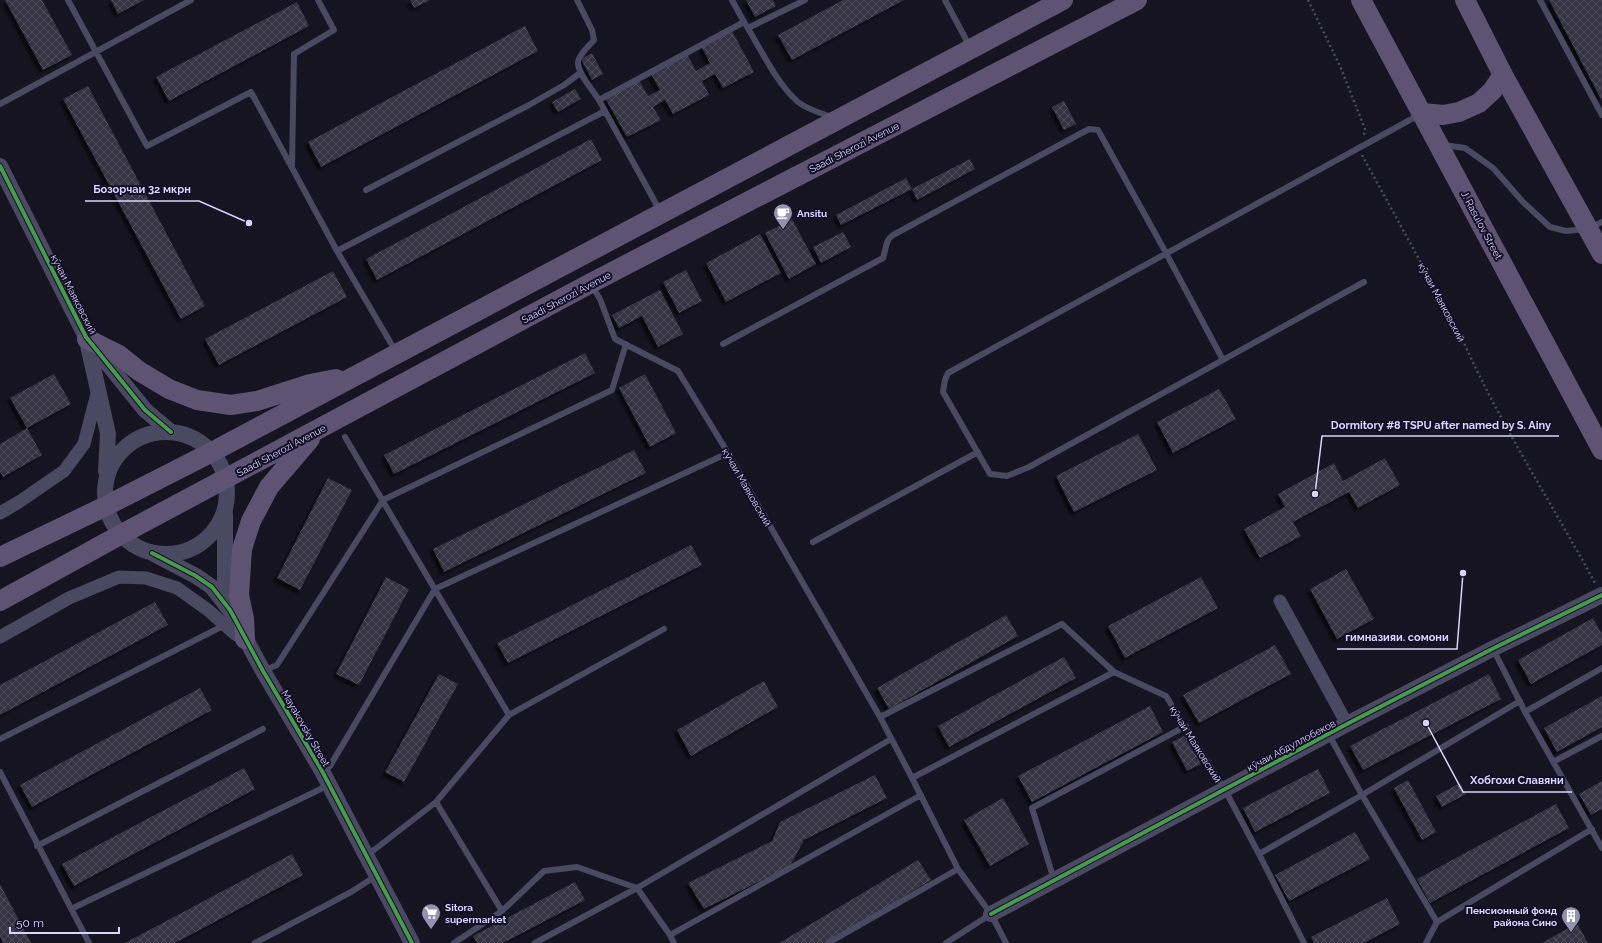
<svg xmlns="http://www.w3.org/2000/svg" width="1602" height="943" viewBox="0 0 1602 943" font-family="Raleway,sans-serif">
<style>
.building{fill:url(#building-cross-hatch);filter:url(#shadow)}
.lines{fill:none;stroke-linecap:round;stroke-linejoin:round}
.path{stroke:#44505f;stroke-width:2.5;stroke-dasharray:2 3;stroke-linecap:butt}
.service{stroke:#4a4962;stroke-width:6}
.minor{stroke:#4a4962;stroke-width:13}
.tertiary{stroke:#4a4962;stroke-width:16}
.primary{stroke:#5e5373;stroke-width:20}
.cycleway-casing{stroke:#130f26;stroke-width:6}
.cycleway{stroke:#469c4c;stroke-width:4}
.labels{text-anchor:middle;stroke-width:4;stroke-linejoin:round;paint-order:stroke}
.street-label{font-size:10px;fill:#d9d4ff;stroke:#130f26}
.poi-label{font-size:10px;font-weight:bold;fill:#d9d4ff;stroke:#130f26;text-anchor:start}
.leader{fill:none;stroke:#d9d4ff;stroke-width:1.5}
.callout-dot{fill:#d9d4ff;stroke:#130f26;stroke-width:1.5}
.callout-label{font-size:11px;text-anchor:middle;font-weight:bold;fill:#d9d4ff;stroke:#130f26;stroke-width:4;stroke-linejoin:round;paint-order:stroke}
</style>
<defs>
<pattern id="building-cross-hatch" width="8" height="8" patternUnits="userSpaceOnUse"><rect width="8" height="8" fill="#343243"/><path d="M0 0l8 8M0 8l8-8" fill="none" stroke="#514f5f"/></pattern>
<filter id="shadow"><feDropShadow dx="-3.5" dy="3.5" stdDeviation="1" flood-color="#0009"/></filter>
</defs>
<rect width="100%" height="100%" fill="#161421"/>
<path class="building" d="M 5,0 L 42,0 L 72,55 L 43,70 Z
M 111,0 L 144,0 L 118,14 Z
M 410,0 L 430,0 L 414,8 Z
M 746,0 L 773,0 L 776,6 L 755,17 Z
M 843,0 L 904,0 L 792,60 L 778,35 Z
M 1549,0 L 1602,0 L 1602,101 Z
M 297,2 L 309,26 L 169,101 L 156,77 Z
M 525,26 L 538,51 L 321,167 L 308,142 Z
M 731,29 L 754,72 L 723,88 L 715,74 L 702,81 L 709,95 L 673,114 L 665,100 L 653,107 L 661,120 L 627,137 L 605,98 L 639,80 L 648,96 L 660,90 L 651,74 L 687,54 L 696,71 L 710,63 L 701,46 Z
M 592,53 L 603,74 L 592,80 L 581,59 Z
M 88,86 L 205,306 L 181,319 L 63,99 Z
M 575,89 L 581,99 L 558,112 L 552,102 Z
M 1064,101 L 1076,124 L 1064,130 L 1052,107 Z
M 591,139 L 602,160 L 377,280 L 366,259 Z
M 970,159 L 975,169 L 917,200 L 912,189 Z
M 906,178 L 912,189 L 841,225 L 836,215 Z
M 792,219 L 816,264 L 789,279 L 765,233 Z
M 843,232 L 851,247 L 821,263 L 813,247 Z
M 760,234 L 781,273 L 726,302 L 706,263 Z
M 686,270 L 702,301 L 679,313 L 663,282 Z
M 333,271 L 347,297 L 219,365 L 205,339 Z
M 660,290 L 683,334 L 658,347 L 642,316 L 619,328 L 612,315 Z
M 585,353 L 595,373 L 394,474 L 384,455 Z
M 54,374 L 71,404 L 27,428 L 10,398 Z
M 645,374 L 676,433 L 650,447 L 619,388 Z
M 1219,389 L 1236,419 L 1173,453 L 1157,422 Z
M 27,428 L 42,455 L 3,477 L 0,472 L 0,444 Z
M 1138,434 L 1157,470 L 1074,512 L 1056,476 Z
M 634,450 L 646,473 L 444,572 L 433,549 Z
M 1385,458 L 1400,485 L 1358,508 L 1349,492 L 1293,522 L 1301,536 L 1260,558 L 1244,529 L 1285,507 L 1278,494 L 1334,463 L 1343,481 Z
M 328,478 L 352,490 L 300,590 L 277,578 Z
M 691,545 L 702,565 L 508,663 L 497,643 Z
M 1346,569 L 1374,619 L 1337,639 L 1310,589 Z
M 386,577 L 409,589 L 359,685 L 336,674 Z
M 1201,577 L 1218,608 L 1125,658 L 1108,626 Z
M 155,602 L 168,625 L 0,715 L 0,685 Z
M 1006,615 L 1018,636 L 889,709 L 877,688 Z
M 1593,618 L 1602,634 L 1602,645 L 1531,684 L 1518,660 Z
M 1275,645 L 1291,674 L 1199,723 L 1183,695 Z
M 1064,657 L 1076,678 L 949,747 L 938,726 Z
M 439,674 L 458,684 L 404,782 L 385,772 Z
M 1489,674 L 1501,699 L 1363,770 L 1350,746 Z
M 764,681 L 778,707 L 691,756 L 677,730 Z
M 200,688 L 212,710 L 32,807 L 20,785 Z
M 1602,696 L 1602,727 L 1557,752 L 1544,728 Z
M 1150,706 L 1163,732 L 1032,802 L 1018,776 Z
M 1186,735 L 1201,764 L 1187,771 L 1172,742 Z
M 244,768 L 255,789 L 74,886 L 62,864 Z
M 1318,769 L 1330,793 L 1255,832 L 1243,808 Z
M 875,775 L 887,798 L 804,840 L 790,866 L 704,909 L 688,883 L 772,841 L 780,822 Z
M 1408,780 L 1436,832 L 1422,840 L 1394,788 Z
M 1602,781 L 1602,809 L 1591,815 L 1579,794 Z
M 1460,783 L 1466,794 L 1442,807 L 1436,796 Z
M 1003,798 L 1029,844 L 990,866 L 964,820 Z
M 1556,804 L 1569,828 L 1430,903 L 1417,879 Z
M 1355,832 L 1370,859 L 1289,901 L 1275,875 Z
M 292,854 L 303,875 L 175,943 L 125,943 Z
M 918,860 L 931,880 L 827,943 L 779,943 Z
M 575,882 L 585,900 L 503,943 L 477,943 L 473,936 Z
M 0,884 L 31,943 L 3,943 L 0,937 Z
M 1387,898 L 1400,924 L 1364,943 L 1314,943 L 1311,937 Z
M 1577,923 L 1588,943 L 1542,943 Z"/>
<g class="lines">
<path class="path" d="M 1308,0 L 1340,66 L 1365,129 L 1364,135
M 1362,155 L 1460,334 C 1498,421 1550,500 1595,583"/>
<path class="service" d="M 68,0 L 147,146 L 251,92 L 337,251 L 396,352
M 577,0 L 592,30 L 594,40 C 589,46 579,54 578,62 C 577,72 593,91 599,100
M 945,0 L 970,47
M 1540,0 L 1602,115
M 744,22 C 760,47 776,83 798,102 C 808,110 821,113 832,117
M 748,28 L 805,0
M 0,104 L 191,0
M 605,111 L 660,211
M 1444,145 L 1465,148 L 1493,168 L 1523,202 L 1550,227 L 1566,231 L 1588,229 L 1602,222
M 292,165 L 294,54 L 334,30 L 318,0
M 366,190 L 529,105 L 564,85 L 580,73
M 337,251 L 605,111 L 599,100 L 744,22 L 732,0
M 1364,282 L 1029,467 L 1007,476 L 990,474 L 943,392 L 945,380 L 948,373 L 1419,115
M 592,286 L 600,299 L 615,339 L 678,371 L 728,453 L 880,717 L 912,778 L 958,869 L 991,914 L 1006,943
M 723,344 L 883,258 C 886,250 885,240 893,235 L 1089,129 L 1098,130 L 1166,253 L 1223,360
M 345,437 L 509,715
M 813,542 L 978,452
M 1493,649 L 1525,712 L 1602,848
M 263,671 L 277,665 L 383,500 L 612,390 L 626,344
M 1525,712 L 1602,668
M 880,717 L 1062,624 L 1114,672 L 1166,696 L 1225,790 L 1259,854 L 1304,943
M 1329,735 L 1362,795 L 1437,922
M 0,739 L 225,625
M 1553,762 L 1602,736
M 322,771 L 330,766 L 435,589 L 728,453
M 0,772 L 89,943
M 912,778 L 1114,672
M 436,802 L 502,911
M 37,846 L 263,729
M 366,854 L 374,850 L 436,802 L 509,715 L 664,629
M 1259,854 L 1362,795 L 1520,701
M 1054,880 L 1032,808 L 1186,726
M 71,909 L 329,785
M 670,935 L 921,795
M 255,943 L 351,892 L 376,876
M 454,943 L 502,911 L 544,871 L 577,867 L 637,888 L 670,935 L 674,943
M 535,943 L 637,888 L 891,739
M 828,943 L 958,869
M 946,943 L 991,914
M 1426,943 L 1437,922 L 1592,829"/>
<path class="minor" d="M 0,513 L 19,502 L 64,471 L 84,444 L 98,390
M 1280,601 L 1347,724
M 0,637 L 69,598 L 119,577 L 146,578 L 177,588 L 208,610 L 235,634 L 245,639"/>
<path class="tertiary" d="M 0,166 L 86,337 L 145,410 L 171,432
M 87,341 L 108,434 L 106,471
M105 493a61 61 0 1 1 122 0a61 61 0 1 1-122 0Z
M 225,514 L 225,582 L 230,608
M 152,553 L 196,576 L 212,587 L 230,610 L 263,671 L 322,771 L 412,943
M 991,914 L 1347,724 L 1492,649 L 1602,595"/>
<path class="primary" d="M 1361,0 L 1602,450
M 1465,0 L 1503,75 L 1602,254
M 1423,113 L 1443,115 L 1459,112 L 1479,103 L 1492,91 L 1503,75
M 87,339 L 119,355 L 139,371 L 169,389 L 197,400 L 231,405 L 257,401 L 310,384 L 336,379
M 0,557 L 106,506 L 212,452 L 1063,0
M 0,601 L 120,535 L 591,283 L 1137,0
M 245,639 L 244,619 L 239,595 L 242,549 L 251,521 L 269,487 L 310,439"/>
<defs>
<path id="cycleway" d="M 0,166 L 86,337 L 145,410 L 171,432
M 152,553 L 196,576 L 212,587 L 230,610 L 263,671 L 322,771 L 412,943
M 991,914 L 1347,724 L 1492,649 L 1602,595"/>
</defs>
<use href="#cycleway" class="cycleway-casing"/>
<use href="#cycleway" class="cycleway"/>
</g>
<defs>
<symbol id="cafe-pin" viewBox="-11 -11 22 30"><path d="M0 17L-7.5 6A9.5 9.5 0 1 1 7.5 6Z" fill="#9591b1" stroke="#130f26"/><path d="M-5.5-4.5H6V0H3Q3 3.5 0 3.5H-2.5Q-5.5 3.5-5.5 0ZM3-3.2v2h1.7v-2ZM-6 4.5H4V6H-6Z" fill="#fff"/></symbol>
<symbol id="supermarket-pin" viewBox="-11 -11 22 30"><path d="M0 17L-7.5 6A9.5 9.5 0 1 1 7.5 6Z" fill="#9591b1" stroke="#130f26"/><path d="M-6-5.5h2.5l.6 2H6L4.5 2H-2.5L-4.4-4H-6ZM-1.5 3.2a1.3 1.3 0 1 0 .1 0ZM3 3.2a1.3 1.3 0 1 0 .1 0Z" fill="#fff"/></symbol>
<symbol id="building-pin" viewBox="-11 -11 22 30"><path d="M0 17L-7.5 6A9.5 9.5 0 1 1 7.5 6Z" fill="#9591b1" stroke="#130f26"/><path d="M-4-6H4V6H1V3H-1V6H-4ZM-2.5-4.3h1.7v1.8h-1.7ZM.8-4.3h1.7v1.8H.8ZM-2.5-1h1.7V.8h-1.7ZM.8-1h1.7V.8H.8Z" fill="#fff"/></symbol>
</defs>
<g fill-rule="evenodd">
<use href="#cafe-pin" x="772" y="202" width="22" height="30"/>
<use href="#supermarket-pin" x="420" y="902" width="22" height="30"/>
<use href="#building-pin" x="1560" y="905" width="22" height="30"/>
</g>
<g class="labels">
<g class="street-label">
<text transform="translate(854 147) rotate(-27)" y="4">Saadi Sherozi Avenue</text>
<text transform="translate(1482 225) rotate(62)" y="4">J. Rasulov Street</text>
<text transform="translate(74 294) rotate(63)" y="4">кӯчаи Маяковский</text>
<text transform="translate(566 297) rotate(-28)" y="4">Saadi Sherozi Avenue</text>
<text transform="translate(1442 302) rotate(62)" y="4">кӯчаи Маяковский</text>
<text transform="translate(281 450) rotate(-28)" y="4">Saadi Sherozi Avenue</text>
<text transform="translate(747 487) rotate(60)" y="4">кӯчаи Маяковский</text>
<text transform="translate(306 728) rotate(60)" y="4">Mayakovsky Street</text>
<text transform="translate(1196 744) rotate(58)" y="4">кӯчаи Маяковский</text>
<text transform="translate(1291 745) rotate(-28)" y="4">кӯчаи Абдуллобеков</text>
</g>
<g class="poi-label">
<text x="797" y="217">Ansitu</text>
<text x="445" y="911">Sitora<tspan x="445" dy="12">supermarket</tspan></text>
<text x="1557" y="914" text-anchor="end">Пенсионный фонд<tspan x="1557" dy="12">района Сино</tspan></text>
</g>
</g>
<path class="leader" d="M249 223L199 201H85M1315 494L1322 436H1559M1463 573L1457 649H1337M1426 723L1463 792H1572"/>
<g class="callout-dot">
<circle cx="249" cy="223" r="4"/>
<circle cx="1315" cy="494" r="4"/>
<circle cx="1463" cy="573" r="4"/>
<circle cx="1426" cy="723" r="4"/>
</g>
<g class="callout-label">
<text x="142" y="193">Бозорчаи 32 мкрн</text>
<text x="1441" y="429">Dormitory #8 TSPU after named by S. Ainy</text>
<text x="1397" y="641">гимназияи. сомони</text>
<text x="1517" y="784">Хобгохи Славяни</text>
</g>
<path d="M10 927v6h109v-6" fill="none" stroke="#d9d4ff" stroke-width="2"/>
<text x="16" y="927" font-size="12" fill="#d9d4ff" stroke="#130f26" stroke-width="3" paint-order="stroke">50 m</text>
</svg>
